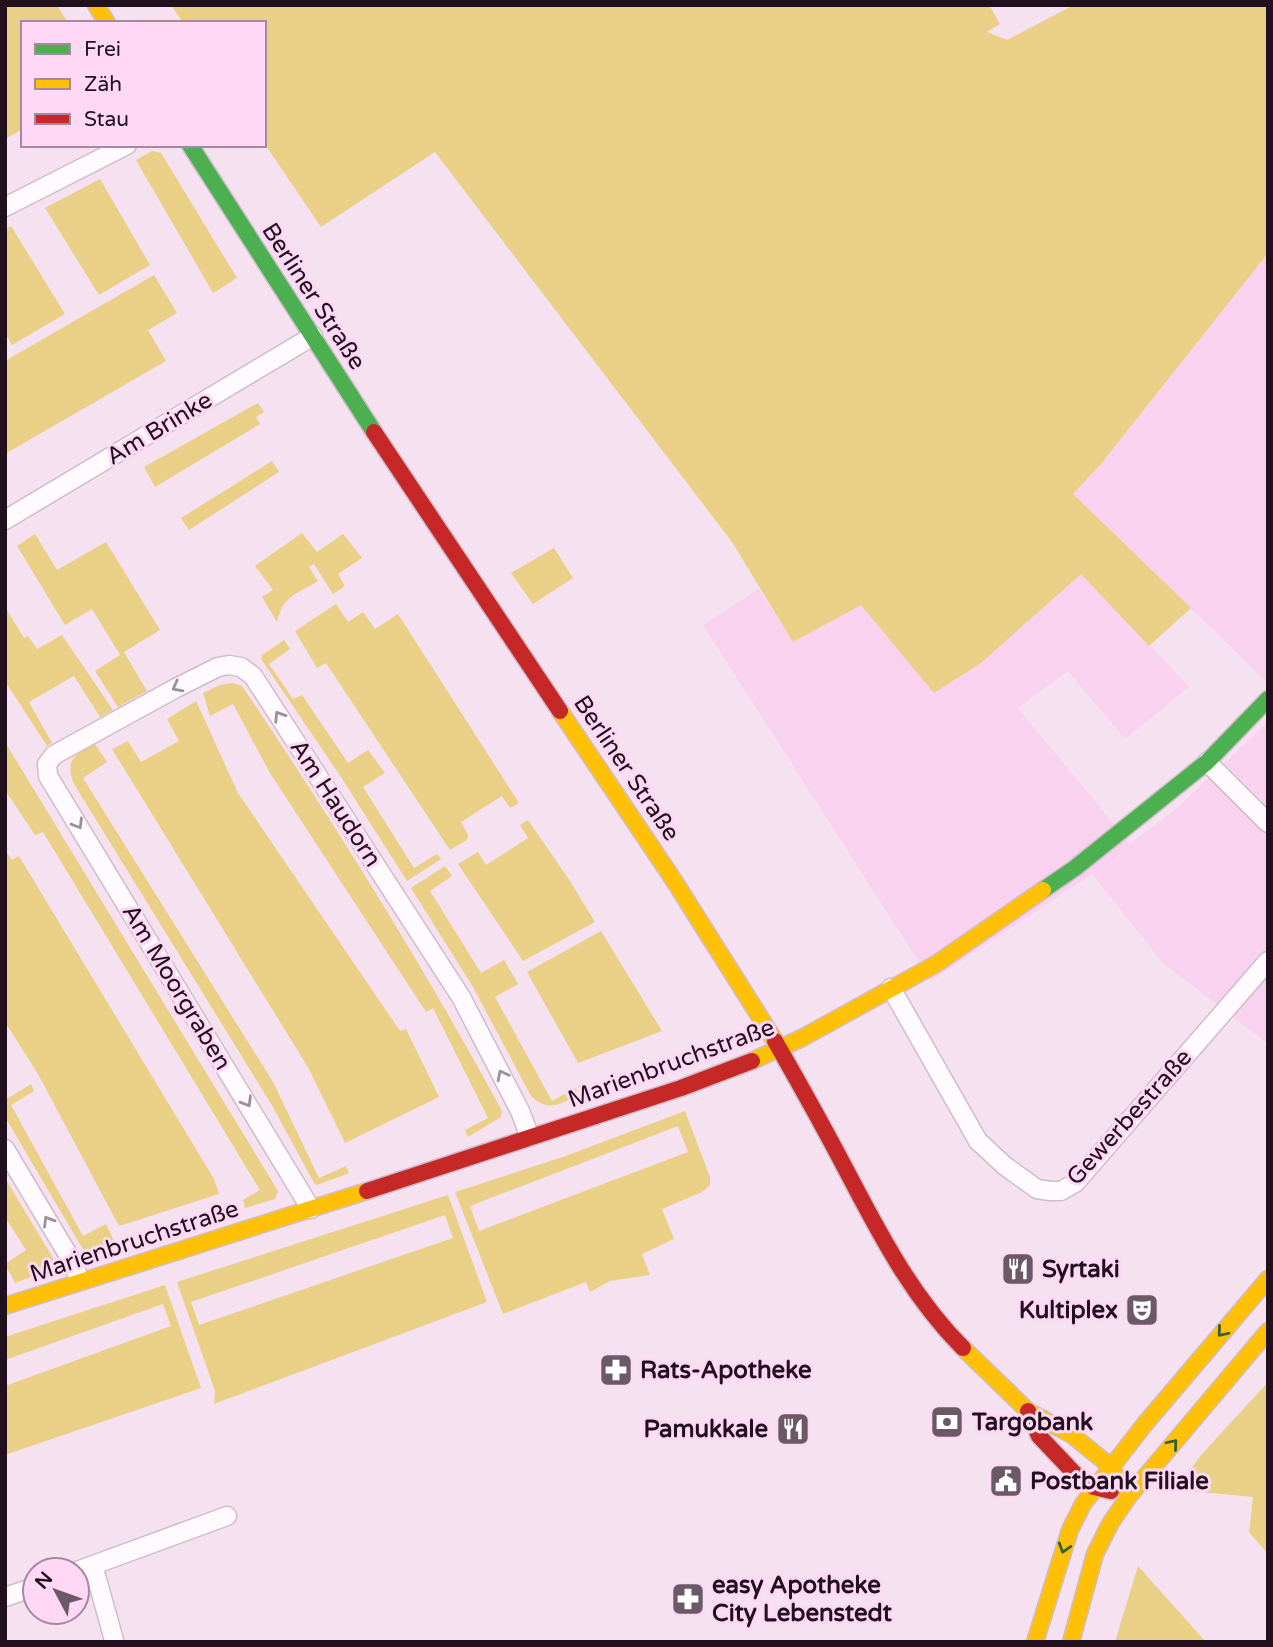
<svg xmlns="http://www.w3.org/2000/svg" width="1273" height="1647" viewBox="0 0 1273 1647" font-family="'Varela Round',sans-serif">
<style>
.built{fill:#f9d2ef}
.green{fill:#eacf86;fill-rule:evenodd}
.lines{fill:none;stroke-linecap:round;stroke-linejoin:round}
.street-casing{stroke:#cfbdca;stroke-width:21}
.fast-casing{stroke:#cfbdca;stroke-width:19}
.slow-casing{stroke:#cfbdca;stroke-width:19}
.jam-casing{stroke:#cfbdca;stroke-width:19}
.street{stroke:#fefafd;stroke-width:18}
.fast{stroke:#4caf50;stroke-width:16}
.slow{stroke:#ffc107;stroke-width:16}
.jam{stroke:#c62828;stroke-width:16}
.oneway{stroke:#9b9198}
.oneway2{stroke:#366036}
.labels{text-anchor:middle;stroke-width:6;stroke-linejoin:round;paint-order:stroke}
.street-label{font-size:24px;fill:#21101d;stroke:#ffd8f5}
.poi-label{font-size:24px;font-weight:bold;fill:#21101d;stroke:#ffd8f5;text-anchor:start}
</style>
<rect width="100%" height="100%" fill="#f6e1f1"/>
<path class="built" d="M 1268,253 L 1268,683 L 1073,494 L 1101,464 Z
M 1081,573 L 1189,687 L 1125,739 L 1068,671 L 1018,708 L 1130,844 L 1177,808 L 1268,722 L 1268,1044 L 1163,963 L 1092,874 L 931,981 L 703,625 L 759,589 L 793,642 L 861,605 L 981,663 Z"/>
<path class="green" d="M 5,5 L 57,5 L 68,23 L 23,23 L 23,129 L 5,139 Z
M 171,5 L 989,5 L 1000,24 L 987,32 L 1007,40 L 1074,5 L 1268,5 L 1268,253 L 1101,464 L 1073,494 L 1191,608 L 1149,646 L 1081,574 L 981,663 L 934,693 L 861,605 L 793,642 L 732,542 L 435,152 L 321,227 L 264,143 L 264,23 L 183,23 Z
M 152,151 L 161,153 L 237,278 L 213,293 L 136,160 Z
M 100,179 L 150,265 L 99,295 L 45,208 Z
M 11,226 L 65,314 L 12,345 L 5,333 L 5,230 Z
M 154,275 L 177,313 L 148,330 L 166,361 L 5,454 L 5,361 Z
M 258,403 L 264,412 L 256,417 L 260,424 L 155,487 L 144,467 Z
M 272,461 L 279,472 L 189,530 L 181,518 Z
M 302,533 L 317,552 L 343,534 L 362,558 L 338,574 L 345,586 L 333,594 L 314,564 L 309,567 L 318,581 C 296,595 284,594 277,622 L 262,597 L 273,590 L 255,566 Z
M 35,534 L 57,570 L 106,542 L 160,630 L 124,652 L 147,691 L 118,707 L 95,671 L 120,655 L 92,609 L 65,625 L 17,546 Z
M 554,548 L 573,578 L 533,604 L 511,573 Z
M 336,604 L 348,622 L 363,612 L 375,629 L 398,614 L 519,803 L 510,808 L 502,796 L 461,822 L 468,835 L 467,840 L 450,850 L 326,663 L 317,668 L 295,631 Z
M 5,607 L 24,638 L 28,636 L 37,649 L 62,635 L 113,710 L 100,717 L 74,676 L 29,702 L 52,743 L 47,746 L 5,681 Z
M 284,640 L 290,649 L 269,664 L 293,699 L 302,695 L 348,763 L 368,750 L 385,773 L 363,787 L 414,868 L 437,854 L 441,859 L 407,881 L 341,777 L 261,659 L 262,655 Z
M 233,683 L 242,686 C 335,824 423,965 502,1111 L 501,1117 L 468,1137 L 465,1130 L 488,1118 L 433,1008 L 426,1012 L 270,773 L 233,704 L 210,716 L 203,693 L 220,685 Z
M 196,701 L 238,793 L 400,1031 L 406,1029 L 439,1097 L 345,1143 L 309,1069 L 112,749 L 128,741 L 141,762 L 179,741 L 167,719 Z
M 5,742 L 278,1191 L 275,1199 L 245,1208 L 243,1200 L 260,1190 L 43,832 L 35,835 L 5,790 Z
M 95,744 L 107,762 L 83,778 L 273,1082 L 319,1178 L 346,1166 L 349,1173 L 317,1185 L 314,1183 L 273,1107 L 74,784 C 64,760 75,754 95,744 Z
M 528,820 L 568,878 L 595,922 L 523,961 L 458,864 L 478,852 L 486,865 L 528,838 L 520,825 Z
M 5,850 L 12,860 L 19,856 L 214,1179 L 219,1194 L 119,1226 L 38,1074 L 5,1022 Z
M 445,866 L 452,876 L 430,891 L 481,973 L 504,960 L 518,984 L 495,997 L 552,1101 L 576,1088 L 579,1095 C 558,1104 550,1113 531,1096 L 473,987 L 411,888 Z
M 601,931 L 662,1031 L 578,1063 L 527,972 Z
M 31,1084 L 34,1091 L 11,1105 L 83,1236 L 106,1224 L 117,1247 L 93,1256 L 84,1251 L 5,1117 L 5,1100 Z
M 685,1111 L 710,1177 L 710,1185 L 702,1192 L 662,1209 L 674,1239 L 642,1254 L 650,1275 L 610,1281 L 590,1292 L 586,1282 L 503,1314 L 455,1192 L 563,1157 ZM 678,1126 L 688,1152 L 479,1231 L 470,1206 Z
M 5,1178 L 53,1258 L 55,1264 L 49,1270 L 15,1283 L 5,1264 L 26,1250 L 5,1217 Z
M 448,1195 L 487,1302 L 214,1404 L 215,1391 L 177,1282 ZM 445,1215 L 453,1238 L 199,1325 L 191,1302 Z
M 165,1285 L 201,1388 L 5,1455 L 5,1386 L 171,1326 L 163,1304 L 5,1360 L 5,1337 Z
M 1268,1382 L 1268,1554 L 1249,1532 L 1253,1497 L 1191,1491 L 1185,1486 L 1183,1479 L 1202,1454 Z
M 1138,1566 L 1206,1642 L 1115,1642 Z"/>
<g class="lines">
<defs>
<path id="street" d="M 5,207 L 127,145
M 5,520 L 313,336
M 1207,762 L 1268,823
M 891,988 L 978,1141 L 1005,1166 L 1037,1189 L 1050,1191 L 1061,1191 L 1075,1183 L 1268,961
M 5,1149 L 73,1263 L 80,1281
M 311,1209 L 48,776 L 47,764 L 54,755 L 176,688 L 218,667 L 229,665 L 241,667 L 253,676 L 461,997 L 520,1111 L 530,1137
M 93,1565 L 114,1640
M 77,1571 L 227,1516
M 5,1597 L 35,1587"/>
<path id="fast" d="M 190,145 L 374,432
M 1043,890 L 1075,868 L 1207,762 L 1268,699"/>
<path id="slow" d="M 96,5 L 107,23
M 560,711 L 673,879 L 775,1041
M 752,1061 L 802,1038 L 936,964 L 1043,890
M 5,1306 L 367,1191
M 963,1348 L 1028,1411 L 1072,1435 L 1110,1466 L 1129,1496
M 1035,1642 L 1070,1530 L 1083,1504 L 1144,1425 L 1268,1279
M 1071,1642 L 1095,1554 L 1110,1524 L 1129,1496 L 1268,1331"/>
<path id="jam" d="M 374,432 L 560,711
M 775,1041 C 802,1088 828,1135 853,1183 C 884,1242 915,1300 963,1348
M 367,1191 L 681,1088 L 752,1061
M 1028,1411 L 1039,1436 L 1076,1475 L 1094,1487 L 1111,1491"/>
</defs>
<use href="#street" class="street-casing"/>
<use href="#fast" class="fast-casing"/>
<use href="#slow" class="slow-casing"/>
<use href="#jam" class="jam-casing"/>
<use href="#street" class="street"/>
<use href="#fast" class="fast"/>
<use href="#slow" class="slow"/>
<use href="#jam" class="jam"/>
</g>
<defs><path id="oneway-chevron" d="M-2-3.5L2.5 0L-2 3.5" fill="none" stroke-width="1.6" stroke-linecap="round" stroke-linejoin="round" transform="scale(1.75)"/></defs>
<g class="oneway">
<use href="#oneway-chevron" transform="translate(177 687) rotate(152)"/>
<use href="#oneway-chevron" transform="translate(279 716) rotate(-123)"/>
<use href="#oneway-chevron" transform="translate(78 824) rotate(59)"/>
<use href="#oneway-chevron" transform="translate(502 1075) rotate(-117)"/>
<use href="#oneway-chevron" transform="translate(247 1102) rotate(59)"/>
<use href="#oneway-chevron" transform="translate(48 1221) rotate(-121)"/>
</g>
<g class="oneway2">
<use href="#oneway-chevron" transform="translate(1222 1332) rotate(130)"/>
<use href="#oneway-chevron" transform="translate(1173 1444) rotate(-50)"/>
<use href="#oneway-chevron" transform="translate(1064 1548) rotate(107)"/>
</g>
<defs>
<symbol id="restaurant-square" viewBox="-11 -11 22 22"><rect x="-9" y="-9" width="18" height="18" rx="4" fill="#6c5967" stroke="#ffd8f5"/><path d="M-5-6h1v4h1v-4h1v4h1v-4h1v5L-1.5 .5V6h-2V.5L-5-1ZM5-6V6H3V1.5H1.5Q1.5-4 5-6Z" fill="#fff"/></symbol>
<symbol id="theatre-square" viewBox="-11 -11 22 22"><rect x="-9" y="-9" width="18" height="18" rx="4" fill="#6c5967" stroke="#ffd8f5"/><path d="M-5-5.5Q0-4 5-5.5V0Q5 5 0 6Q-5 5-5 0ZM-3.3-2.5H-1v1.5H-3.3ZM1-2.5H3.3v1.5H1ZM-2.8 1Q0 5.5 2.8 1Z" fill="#fff"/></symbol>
<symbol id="pharmacy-square" viewBox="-11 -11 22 22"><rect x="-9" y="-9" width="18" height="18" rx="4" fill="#6c5967" stroke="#ffd8f5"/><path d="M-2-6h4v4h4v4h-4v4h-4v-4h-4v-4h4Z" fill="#fff"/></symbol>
<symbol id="bank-square" viewBox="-11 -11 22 22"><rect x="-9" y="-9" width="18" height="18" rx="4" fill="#6c5967" stroke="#ffd8f5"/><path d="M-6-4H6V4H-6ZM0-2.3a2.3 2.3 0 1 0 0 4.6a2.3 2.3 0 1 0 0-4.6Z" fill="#fff"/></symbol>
<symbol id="civic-square" viewBox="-11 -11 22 22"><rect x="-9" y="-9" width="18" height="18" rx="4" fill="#6c5967" stroke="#ffd8f5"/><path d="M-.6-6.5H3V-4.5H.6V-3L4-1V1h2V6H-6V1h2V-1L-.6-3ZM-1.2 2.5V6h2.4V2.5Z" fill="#fff"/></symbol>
</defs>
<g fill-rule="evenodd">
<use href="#restaurant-square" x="999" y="1250" width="38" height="38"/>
<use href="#theatre-square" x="1123" y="1291" width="38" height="38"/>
<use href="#pharmacy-square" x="597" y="1351" width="38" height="38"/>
<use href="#bank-square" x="928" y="1403" width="38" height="38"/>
<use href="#restaurant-square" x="774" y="1410" width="38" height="38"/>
<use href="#civic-square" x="987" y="1462" width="38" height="38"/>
<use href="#pharmacy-square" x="669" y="1580" width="38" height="38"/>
</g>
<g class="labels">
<g class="street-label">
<text transform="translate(314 296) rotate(57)" y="8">Berliner Straße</text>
<text transform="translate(159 428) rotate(-31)" y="8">Am Brinke</text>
<text transform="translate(627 768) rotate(56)" y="8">Berliner Straße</text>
<text transform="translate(336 803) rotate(57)" y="8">Am Haudorn</text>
<text transform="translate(177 987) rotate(59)" y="8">Am Moorgraben</text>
<text transform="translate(671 1063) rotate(-20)" y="8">Marienbruchstraße</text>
<text transform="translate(1129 1117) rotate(-48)" y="8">Gewerbestraße</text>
<text transform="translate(134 1241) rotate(-18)" y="8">Marienbruchstraße</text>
</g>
<g class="poi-label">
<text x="1042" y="1277">Syrtaki</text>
<text x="1118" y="1318" text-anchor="end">Kultiplex</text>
<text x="640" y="1378">Rats-Apotheke</text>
<text x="972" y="1430">Targobank</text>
<text x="768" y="1437" text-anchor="end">Pamukkale</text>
<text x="1030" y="1489">Postbank Filiale</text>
<text x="712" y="1593">easy Apotheke<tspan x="712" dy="28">City Lebenstedt</tspan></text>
</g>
</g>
<rect width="1273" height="1647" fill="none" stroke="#21101d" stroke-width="14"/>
<rect x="21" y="21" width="245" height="126" fill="#ffd8f5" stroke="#a6889f" stroke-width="2"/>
<rect x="35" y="44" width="35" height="10" fill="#4caf50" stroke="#a6889f" stroke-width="2"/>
<text x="84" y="56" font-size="21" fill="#21101d">Frei</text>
<rect x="35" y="79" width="35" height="10" fill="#ffc107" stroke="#a6889f" stroke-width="2"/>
<text x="84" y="91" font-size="21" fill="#21101d">Zäh</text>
<rect x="35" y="114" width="35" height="10" fill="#c62828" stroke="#a6889f" stroke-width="2"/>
<text x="84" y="126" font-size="21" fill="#21101d">Stau</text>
<g transform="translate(56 1591) rotate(311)"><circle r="33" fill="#ffd8f5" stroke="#a6889f" stroke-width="2"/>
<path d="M0-5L12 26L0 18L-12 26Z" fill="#6c5967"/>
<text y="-10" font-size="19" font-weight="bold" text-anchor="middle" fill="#21101d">N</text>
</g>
</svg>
